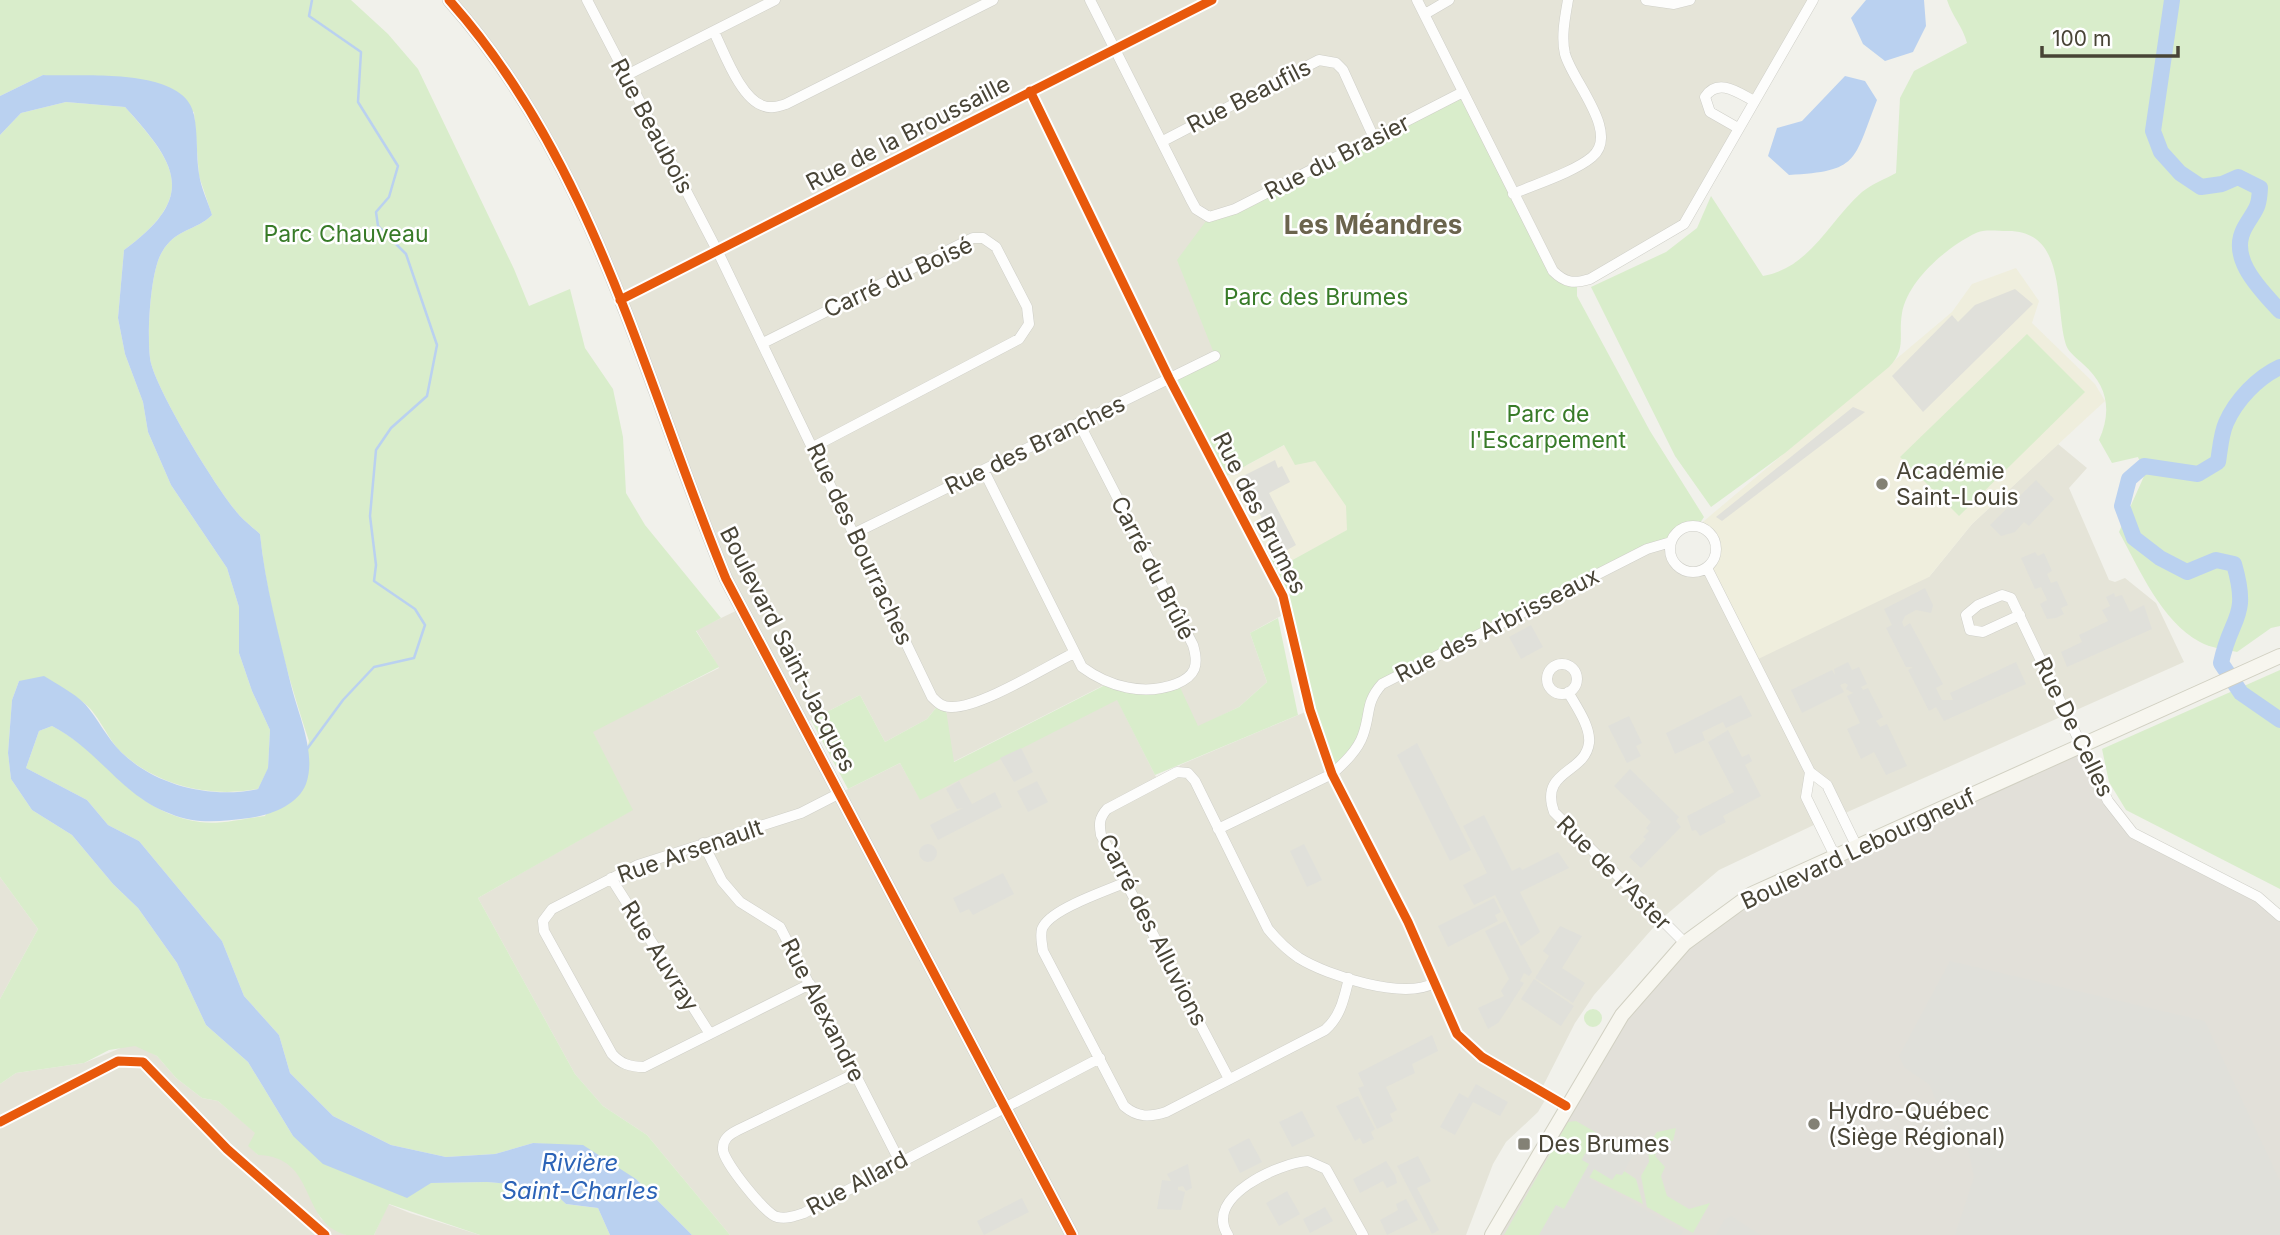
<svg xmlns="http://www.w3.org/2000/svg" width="2280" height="1235" viewBox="0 0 2280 1235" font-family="Inter,sans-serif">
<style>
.residential{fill:#e5e4d8}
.industrial{fill:#e2e0d9}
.education{fill:#efeedd}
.green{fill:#d9edcb}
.parking{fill:#e0e0da}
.water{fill:#bad1f0}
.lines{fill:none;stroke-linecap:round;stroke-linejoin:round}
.stream{stroke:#bad1f0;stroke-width:2.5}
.river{stroke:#bad1f0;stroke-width:16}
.minor-casing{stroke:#cfcfc8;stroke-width:11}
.tertiary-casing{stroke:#cfcfc8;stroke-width:14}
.secondary-casing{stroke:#d1d0c2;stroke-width:16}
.minor{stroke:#fdfdfc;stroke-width:10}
.tertiary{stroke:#fdfdfc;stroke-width:12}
.secondary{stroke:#f7f6ef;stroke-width:14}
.cycleway-casing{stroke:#fff;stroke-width:13}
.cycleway{stroke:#e8590c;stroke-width:9}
.poi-dot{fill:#838175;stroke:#fff;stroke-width:2.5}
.labels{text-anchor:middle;stroke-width:5;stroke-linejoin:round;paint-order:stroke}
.street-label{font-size:23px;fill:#484436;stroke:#fff}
.park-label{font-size:23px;fill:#387b28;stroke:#fff}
.poi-label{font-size:23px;fill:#484436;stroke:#fff;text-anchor:start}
.water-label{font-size:24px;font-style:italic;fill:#2c63b7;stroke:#fff}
.quarter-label{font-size:26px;font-weight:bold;fill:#6b644d;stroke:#fff}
</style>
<rect width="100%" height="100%" fill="#f1f1eb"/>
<path class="residential" d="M 449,0 L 1813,0 L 1754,101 L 1718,87 L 1705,104 L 1738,128 L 1684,224 L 1590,279 L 1215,356 L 1288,612 L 1250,633 L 1267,682 L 1239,707 L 1198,727 L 1161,689 L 1110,682 L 953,762 L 937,727 L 947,712 L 946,707 L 939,704 L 927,719 L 885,742 L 860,695 L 803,724 L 840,793 L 900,763 L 920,799 L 1117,699 L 1158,781 L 1177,772 L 1180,765 L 1310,710 L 1382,684 L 1671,542 L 1672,559 L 1687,571 L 1707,568 L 1929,577 L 1972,524 L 2058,444 L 2087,468 L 2069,488 L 2109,580 L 2115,582 L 2125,578 L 2156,603 L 2184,662 L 1843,814 L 1827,785 L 1810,772 L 1806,797 L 1818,823 L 1719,870 L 1660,920 L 1594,995 L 1575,1023 L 1541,1090 L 1548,1095 L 1538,1112 L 1506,1142 L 1493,1164 L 1466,1235 L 730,1235 L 647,1135 L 603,1106 L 575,1074 L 478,898 L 632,810 L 592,731 L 719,668 L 696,630 L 742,608 L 610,271 L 541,130 Z
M 0,877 L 38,929 L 0,999 Z
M 128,1045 L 139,1046 L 157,1056 L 176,1078 L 202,1098 L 218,1101 L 256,1133 L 249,1146 L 258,1155 L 277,1155 L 296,1168 L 321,1219 L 346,1235 L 0,1235 L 0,1084 L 16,1073 L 84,1063 Z
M 388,1204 L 410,1213 L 480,1235 L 374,1235 Z"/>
<path class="industrial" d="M 2081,747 L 2133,833 L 2258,897 L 2280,916 L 2280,1235 L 1492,1235 L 1622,1015 L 1685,943 L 1752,894 Z"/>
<path class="education" d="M 2016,268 L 2039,301 L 2032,323 L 2095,384 L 2105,401 L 1972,524 L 1929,577 L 1752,662 L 1707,568 L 1714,559 L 1717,548 L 1714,538 L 1698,526 L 1952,312 L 1972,284 Z
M 1417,374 L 1397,583 L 1262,556 L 1221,479 Z"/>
<path class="green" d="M 0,0 L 351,0 L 388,34 L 418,69 L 514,269 L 529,306 L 570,289 L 585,348 L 613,389 L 623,437 L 626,493 L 645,525 L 721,618 L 696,631 L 719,667 L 593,732 L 633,810 L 478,898 L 575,1074 L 603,1106 L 647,1135 L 730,1235 L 692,1235 L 636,1179 L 561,1145 L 533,1143 L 495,1154 L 446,1157 L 391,1145 L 333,1116 L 290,1073 L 279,1035 L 244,996 L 222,941 L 139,841 L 108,825 L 87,800 L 26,768 L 39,731 L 52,726 C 111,756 128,811 200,822 C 220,825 245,818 265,816 L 307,749 L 309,741 C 287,674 267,603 260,534 C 253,528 246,522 240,516 C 219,493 153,386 150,358 C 147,335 150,271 162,252 C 176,228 196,231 212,215 L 199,176 L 194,112 L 43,75 L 0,96 Z
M 1947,0 L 2280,0 L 2280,626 L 2271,628 L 2237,652 C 2225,649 2210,648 2200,642 C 2161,621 2139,568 2119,532 L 2145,474 L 2138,457 L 2112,463 L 2099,440 C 2112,411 2108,386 2083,364 C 2078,359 2068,352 2066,345 C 2054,306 2068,230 2007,231 C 1997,231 1984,229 1976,233 C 1947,247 1908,280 1902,313 C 1898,337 1907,348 1889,367 L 1785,453 L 1711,507 L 1675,456 L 1591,287 L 1666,252 L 1697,228 L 1711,196 L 1763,276 C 1810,268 1829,221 1862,192 C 1872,184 1885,179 1896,173 L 1900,98 L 1914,71 L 1967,43 C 1963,27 1952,16 1947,0 Z
M 1463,92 L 1553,271 L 1577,283 L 1577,296 L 1650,431 L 1704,517 L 1698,526 C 1685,526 1678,530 1671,542 L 1382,684 L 1363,736 L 1332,774 L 1316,730 L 1291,621 L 1262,556 L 1289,562 L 1347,530 L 1346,506 L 1315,461 L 1295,465 L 1284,445 L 1221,479 L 1169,378 L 1215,356 L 1177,260 L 1209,217 Z
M 66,102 L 125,107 C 178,166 197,196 124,250 L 118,318 L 125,354 L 143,402 L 148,432 L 171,485 L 227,568 L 239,607 L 239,653 L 252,691 L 270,730 L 268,769 L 258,789 C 211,798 157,786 121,752 C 107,739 98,711 81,701 C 63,691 38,687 19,681 L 12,700 L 8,753 L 11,779 L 32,810 L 72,835 L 113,884 L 138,908 L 177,963 L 206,1025 L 248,1062 L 293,1136 L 431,1183 L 487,1182 L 549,1187 L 566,1204 L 598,1208 L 610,1235 L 480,1235 L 389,1204 L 374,1235 C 366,1235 354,1235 346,1235 C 298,1221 318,1157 258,1155 L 248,1146 L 255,1133 L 218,1101 L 202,1098 L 176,1078 L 157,1056 L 135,1046 L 109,1050 L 84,1063 L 16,1073 L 0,1084 L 0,999 L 38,929 L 0,877 L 0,135 L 21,113 Z
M 2027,334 L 2085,392 L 1959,516 L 1900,457 Z
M 1278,618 L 1298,715 L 1155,775 L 1117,700 L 920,800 L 900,763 L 848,789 L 811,720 L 860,695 L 885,742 L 927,719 L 939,704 L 946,710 L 954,762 L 1111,682 L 1133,689 L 1178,683 L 1198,726 L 1239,707 L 1267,682 L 1250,633 Z
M 2280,670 L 2280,889 L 2126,810 L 2109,782 L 2102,749 Z
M1584 1018a9 9 0 1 1 18 0a9 9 0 1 1-18 0Z
M 1576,1121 L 1597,1133 L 1582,1159 L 1590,1164 L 1564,1210 L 1556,1206 L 1539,1235 L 1504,1235 L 1568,1122 Z
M 1676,1128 L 1673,1141 L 1663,1140 L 1655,1156 L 1665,1167 L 1661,1176 L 1667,1196 L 1689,1209 L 1710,1203 L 1693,1233 L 1647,1207 L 1641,1176 L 1649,1162 L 1648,1145 L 1657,1132 Z
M 1594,1169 L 1621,1175 L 1624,1171 L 1636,1179 L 1643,1204 L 1589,1177 Z"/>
<path class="parking" d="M 2015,289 L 2033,304 L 1923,412 L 1892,376 L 1952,315 L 1958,322 L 1975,305 Z
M 1853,407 L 1865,412 L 1722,521 L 1716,517 Z
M 1275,460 L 1278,468 L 1282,466 L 1290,482 L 1269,493 L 1296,545 L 1280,554 L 1241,477 Z
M 2036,480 L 2054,499 L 2029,526 L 2024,522 L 2015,532 L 2001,536 L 1990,525 Z
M 2035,552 L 2038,556 L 2044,553 L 2052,571 L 2047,574 L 2051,583 L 2057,581 L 2068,605 L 2061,608 L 2064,614 L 2056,618 L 2047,619 L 2040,604 L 2047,600 L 2041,587 L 2035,589 L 2021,558 Z
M 1925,588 L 1933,605 L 1931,613 L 1916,610 L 1905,616 L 1902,622 L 1904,627 L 1910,623 L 1943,684 L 1936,688 L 1942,700 L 1953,700 L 1950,693 L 2016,662 L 2026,684 L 1944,721 L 1936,707 L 1929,711 L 1908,670 L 1913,667 L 1906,667 L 1886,628 L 1892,625 L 1884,609 Z
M 2114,593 L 2115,597 L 2122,595 L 2130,612 L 2144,605 L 2152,629 L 2067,667 L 2061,652 L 2082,642 L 2079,635 L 2108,621 L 2102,610 L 2110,606 L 2106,597 Z
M 1531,625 L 1543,647 L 1521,659 L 1509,637 Z
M 1848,662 L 1852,670 L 1859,667 L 1867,684 L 1861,687 L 1863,690 L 1868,688 L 1883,717 L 1876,721 L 1880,727 L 1887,724 L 1907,766 L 1886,775 L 1874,752 L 1861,759 L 1847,729 L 1860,723 L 1847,696 L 1853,693 L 1846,689 L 1848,685 L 1845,683 L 1840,685 L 1844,692 L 1802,713 L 1791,690 L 1832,670 L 1835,675 L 1834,669 Z
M 1741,695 L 1752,716 L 1726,728 L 1723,722 L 1702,732 L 1705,740 L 1675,754 L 1666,733 Z
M 1629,716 L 1642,743 L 1636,746 L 1641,756 L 1627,763 L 1608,726 Z
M 1728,730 L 1742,757 L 1749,754 L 1752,761 L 1745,765 L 1761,796 L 1723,816 L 1726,822 L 1700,836 L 1696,830 L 1692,831 L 1687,816 L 1734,792 L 1708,742 Z
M 1417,743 L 1471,850 L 1450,861 L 1397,755 Z
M 1021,748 L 1033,772 L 1014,782 L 1000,758 Z
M 1630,769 L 1679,817 L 1676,821 L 1681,827 L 1641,868 L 1629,857 L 1646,839 L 1643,837 L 1649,831 L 1646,828 L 1651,822 L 1614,786 Z
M 959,781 L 972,804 L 995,792 L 1002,807 L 938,840 L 930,825 L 963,808 L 957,809 L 946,789 Z
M 1037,781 L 1048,802 L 1028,812 L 1017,791 Z
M 1484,815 L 1512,871 L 1520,867 L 1522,870 L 1558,852 L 1569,868 L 1520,892 L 1540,932 L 1521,946 L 1495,895 L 1474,905 L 1463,885 L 1487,873 L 1463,826 Z
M 1304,844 L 1322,880 L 1307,887 L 1290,851 Z
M919 853a9 9 0 1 1 18 0a9 9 0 1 1-18 0Z
M 1003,873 L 1014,894 L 973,915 L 969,909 L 960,913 L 953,898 Z
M 1494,898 L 1501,912 L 1495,915 L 1498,921 L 1448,947 L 1438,926 Z
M 1505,921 L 1532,972 L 1529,976 L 1524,973 L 1520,981 L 1524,983 L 1510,1005 L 1498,1023 L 1488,1029 L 1478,1008 L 1504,996 L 1501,991 L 1509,979 L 1485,931 Z
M 1560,926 L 1582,936 L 1562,968 L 1585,983 L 1573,1003 L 1535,978 L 1549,956 L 1543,951 Z
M 1950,961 L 2205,1021 L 2280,1181 L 2280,1235 L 1955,1235 L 1974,1177 L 1967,1144 L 1946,1131 L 1930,1085 L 1905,1068 L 1899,1056 Z
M 1534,979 L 1574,1006 L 1561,1026 L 1521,999 Z
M 1432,1035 L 1438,1051 L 1412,1064 L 1415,1073 L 1386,1087 L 1397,1110 L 1390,1114 L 1393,1121 L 1377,1129 L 1358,1088 L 1364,1086 L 1358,1073 Z
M 1476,1084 L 1508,1102 L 1500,1116 L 1473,1102 L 1455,1135 L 1440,1127 L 1459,1093 L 1468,1098 Z
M 1358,1096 L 1375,1129 L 1371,1132 L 1374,1139 L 1363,1144 L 1360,1138 L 1355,1141 L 1336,1106 Z
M 1302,1111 L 1315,1136 L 1292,1147 L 1279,1122 Z
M 1597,1133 L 1633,1155 L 1622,1175 L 1617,1173 L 1612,1180 L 1594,1169 L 1589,1178 L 1683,1231 L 1681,1235 L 1539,1235 L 1556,1205 L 1564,1209 L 1589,1164 L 1582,1160 Z
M 1249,1138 L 1262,1162 L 1240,1173 L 1228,1149 Z
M 1418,1156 L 1431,1181 L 1417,1188 L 1439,1230 L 1432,1234 L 1397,1166 Z
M 1386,1161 L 1395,1175 L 1397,1183 L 1387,1188 L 1383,1181 L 1360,1193 L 1353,1179 Z
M 1188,1164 L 1192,1188 L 1186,1191 L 1183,1186 L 1178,1187 L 1178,1190 L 1185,1192 L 1181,1210 L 1157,1209 L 1162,1180 L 1171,1181 L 1167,1174 Z
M 1287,1191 L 1300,1214 L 1279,1226 L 1266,1203 Z
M 1022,1198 L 1029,1212 L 984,1235 L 977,1221 Z
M 1406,1199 L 1418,1220 L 1387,1235 L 1380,1220 L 1398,1210 L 1396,1204 Z
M 1325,1207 L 1333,1221 L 1310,1233 L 1303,1219 Z
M 1731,1216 L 1761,1235 L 1716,1235 L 1724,1220 Z"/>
<path class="water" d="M 1866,0 L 1924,0 L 1926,26 L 1913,52 L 1885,61 L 1863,44 L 1851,18 Z
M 43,75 C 81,77 185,66 194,115 C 198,134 196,155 199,174 C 201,188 208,202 212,215 C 196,231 176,228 162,252 C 150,271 147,335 150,358 C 153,386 219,493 240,516 C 246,522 253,528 260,534 C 265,585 279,635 291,685 C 298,714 317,754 306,784 C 298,805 271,815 249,818 C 222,821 198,825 171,814 C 121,796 99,750 52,726 L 39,731 L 26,768 L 87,800 L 108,825 L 139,841 L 222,941 L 244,996 L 279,1035 L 290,1073 L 333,1116 L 391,1145 L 446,1157 L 495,1154 L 533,1143 L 583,1145 L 636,1179 L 692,1235 L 610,1235 L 598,1208 L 566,1204 L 548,1187 L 487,1182 L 431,1183 L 407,1198 L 323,1164 L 293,1136 L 248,1062 L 206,1025 L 177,963 L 138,908 L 113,884 L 72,835 L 32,810 L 11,779 L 8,753 L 12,700 L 19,681 L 44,676 C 57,684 74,693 85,704 C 98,719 107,738 121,752 C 156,786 211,799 258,789 L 268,768 L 270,730 L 252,691 L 239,653 L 239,607 L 227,568 L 171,485 L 148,432 L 143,402 L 125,354 L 118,318 L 124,250 C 197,197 178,165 125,107 L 66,102 L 21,113 L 0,135 L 0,96 Z
M 1845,76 L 1865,81 L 1877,100 C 1853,162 1859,171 1789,175 L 1768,156 L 1777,128 L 1802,121 Z"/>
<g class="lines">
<path class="stream" d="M 307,749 L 343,700 L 374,667 L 414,658 L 425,625 L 415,609 L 374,581 L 376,565 L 370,516 L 376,450 L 391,428 L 427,396 L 437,345 L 406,254 L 378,226 L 376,212 L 389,197 L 398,166 L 358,102 L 361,52 L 309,16 L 312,0"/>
<path class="river" d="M 2172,0 L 2153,131 L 2161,152 L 2180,173 L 2201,187 L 2222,184 L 2238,177 L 2260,188 C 2259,210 2255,209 2245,227 C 2227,258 2261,290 2280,311
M 2280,367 C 2258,377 2236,400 2226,423 C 2221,434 2220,450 2218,462 L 2198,474 L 2144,466 L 2129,479 L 2122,506 L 2134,538 L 2160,558 L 2187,572 L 2216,560 L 2234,564 C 2250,619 2231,615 2221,663 L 2241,693 L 2280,720"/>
<defs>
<path id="minor" d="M 587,0 L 718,252 L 932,697 C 938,703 942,707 951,707 C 980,708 1044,668 1072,654
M 1090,0 L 1191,200 L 1196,209 L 1209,217 L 1235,209 L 1463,92
M 1417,0 L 1553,271 C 1565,283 1574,284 1590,279 L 1684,224 L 1813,0
M 1646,0 L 1674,4 L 1690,0
M 1425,14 L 1449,0
M 714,32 C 724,52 741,100 764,106 C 771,109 779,106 786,104 L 993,0
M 625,76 L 775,0
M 1030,91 L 1169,378 L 1283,596 L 1310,710 L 1332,774 L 1408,922 L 1457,1034 L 1482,1057 L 1566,1106
M 1738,128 L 1710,112 L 1705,97 C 1718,77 1739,93 1754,101
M 1163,141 L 1319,60 L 1336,63 L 1343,70 L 1374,138
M 1513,194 C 1536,184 1574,172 1592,157 C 1621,133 1572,81 1565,54 C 1561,37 1565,17 1568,0
M 620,300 L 1212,0
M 763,343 L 973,238 L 983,238 L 996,247 L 1027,307 L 1029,324 L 1019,339 L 815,446
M 984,471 L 1082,667 C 1109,687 1144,696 1176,684 C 1196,676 1199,665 1193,645 L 1079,423
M1670 549a23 23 0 1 1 46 0a23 23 0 1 1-46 0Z
M 855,533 L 1215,356
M 1707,568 L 1810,772 L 1827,785 L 1857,847
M 2020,615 L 1983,632 L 1970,630 L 1966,615 L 1978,605 L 2002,595 L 2011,598 L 2108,801 L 2133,833 L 2258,897 L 2280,916
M1547 679a15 15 0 1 1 30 0a15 15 0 1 1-30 0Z
M 1568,692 C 1576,706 1591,727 1589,743 C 1585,774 1539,770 1554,812 L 1685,943
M 1810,772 L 1806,797 L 1835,856
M 1218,829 L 1332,774 C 1344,763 1358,750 1363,735 C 1371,713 1365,703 1382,684 L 1647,549 L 1671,542
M 703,843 L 722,881 L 740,902 L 780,927 L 899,1160
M 611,878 L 710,1034
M 1126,882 C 1107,891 1049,909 1042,929 C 1040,936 1042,944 1043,951 L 1124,1106 C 1138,1118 1150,1117 1166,1112 L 1325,1030 C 1341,1016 1344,998 1349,978
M 810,984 L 644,1067 C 630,1067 621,1064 612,1054 L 544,931 L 543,921 L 552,909 L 638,865 L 801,813 L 840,793
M 856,1073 L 738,1130 C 730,1134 722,1139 723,1150 C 724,1162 765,1214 777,1217 C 787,1219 795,1216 804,1213 L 1100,1058
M 1229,1079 L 1101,835 C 1099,824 1099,818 1107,809 L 1177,772 L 1188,773 L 1195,781 L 1268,929 C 1277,940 1287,950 1299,958 C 1328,976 1404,1000 1434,983
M 0,1122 L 118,1061 L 143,1062 L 227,1149 L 325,1235
M 1228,1235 C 1203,1197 1279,1163 1308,1161 L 1326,1169 L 1363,1235"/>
<path id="tertiary" d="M 449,0 C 594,162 645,383 726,579 L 1072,1235"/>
<path id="secondary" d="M 1492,1235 L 1622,1015 L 1685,943 L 1752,894 L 2280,656"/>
</defs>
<use href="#minor" class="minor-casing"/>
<use href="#tertiary" class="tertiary-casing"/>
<use href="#secondary" class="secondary-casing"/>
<use href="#minor" class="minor"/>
<use href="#tertiary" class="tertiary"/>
<use href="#secondary" class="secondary"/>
<defs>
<path id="cycleway" d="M 449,0 C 594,162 645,383 726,579 L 1072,1235
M 1030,91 L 1169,378 L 1283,596 L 1310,710 L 1332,774 L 1408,922 L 1457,1034 L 1482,1057 L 1566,1106
M 620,300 L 1212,0
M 0,1122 L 118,1061 L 143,1062 L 227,1149 L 325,1235"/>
</defs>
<use href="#cycleway" class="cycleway-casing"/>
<use href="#cycleway" class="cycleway"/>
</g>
<g class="poi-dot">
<circle cx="1882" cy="484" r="7"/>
<circle cx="1814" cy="1124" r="7"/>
<rect x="1517" y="1137" width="14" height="14" rx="3.5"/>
</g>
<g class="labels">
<g class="street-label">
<text transform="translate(1249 96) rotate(-27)" y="8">Rue Beaufils</text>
<text transform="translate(652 126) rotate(62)" y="8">Rue Beaubois</text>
<text transform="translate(908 133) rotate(-27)" y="8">Rue de la Broussaille</text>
<text transform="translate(1337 157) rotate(-27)" y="8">Rue du Brasier</text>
<text transform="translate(898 277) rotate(-25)" y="8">Carré du Boisé</text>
<text transform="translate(1035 445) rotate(-26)" y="8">Rue des Branches</text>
<text transform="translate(1260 513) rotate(63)" y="8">Rue des Brumes</text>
<text transform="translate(860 544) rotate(65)" y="8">Rue des Bourraches</text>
<text transform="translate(1153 568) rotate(63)" y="8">Carré du Brûlé</text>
<text transform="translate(1497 625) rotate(-27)" y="8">Rue des Arbrisseaux</text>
<text transform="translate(788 649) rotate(63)" y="8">Boulevard Saint-Jacques</text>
<text transform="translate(2074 727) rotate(64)" y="8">Rue De Celles</text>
<text transform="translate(1858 849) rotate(-25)" y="8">Boulevard Lebourgneuf</text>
<text transform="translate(690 851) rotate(-19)" y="8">Rue Arsenault</text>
<text transform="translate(1614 873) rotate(45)" y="8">Rue de l'Aster</text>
<text transform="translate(1153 930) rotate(63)" y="8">Carré des Alluvions</text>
<text transform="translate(660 956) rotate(58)" y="8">Rue Auvray</text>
<text transform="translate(823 1010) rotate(63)" y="8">Rue Alexandre</text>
<text transform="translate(857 1183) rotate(-28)" y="8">Rue Allard</text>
</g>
<g class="park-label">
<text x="346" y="242">Parc Chauveau</text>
<text x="1316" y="305">Parc des Brumes</text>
<text x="1548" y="422">Parc de<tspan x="1548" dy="26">l'Escarpement</tspan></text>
</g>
<g class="poi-label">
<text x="1896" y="479">Académie<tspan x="1896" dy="26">Saint-Louis</tspan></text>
<text x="1828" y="1119">Hydro-Québec<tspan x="1828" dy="26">(Siège Régional)</tspan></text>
<text x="1538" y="1152">Des Brumes</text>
</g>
<g class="water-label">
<text x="580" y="1171">Rivière<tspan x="580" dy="28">Saint-Charles</tspan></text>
</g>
<g class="quarter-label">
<text x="1373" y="234">Les Méandres</text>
</g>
</g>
<path d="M2042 46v10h136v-10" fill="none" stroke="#484436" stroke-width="3.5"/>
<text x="2052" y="46" font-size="21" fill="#484436" stroke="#ffffff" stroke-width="5" paint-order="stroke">100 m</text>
</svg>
